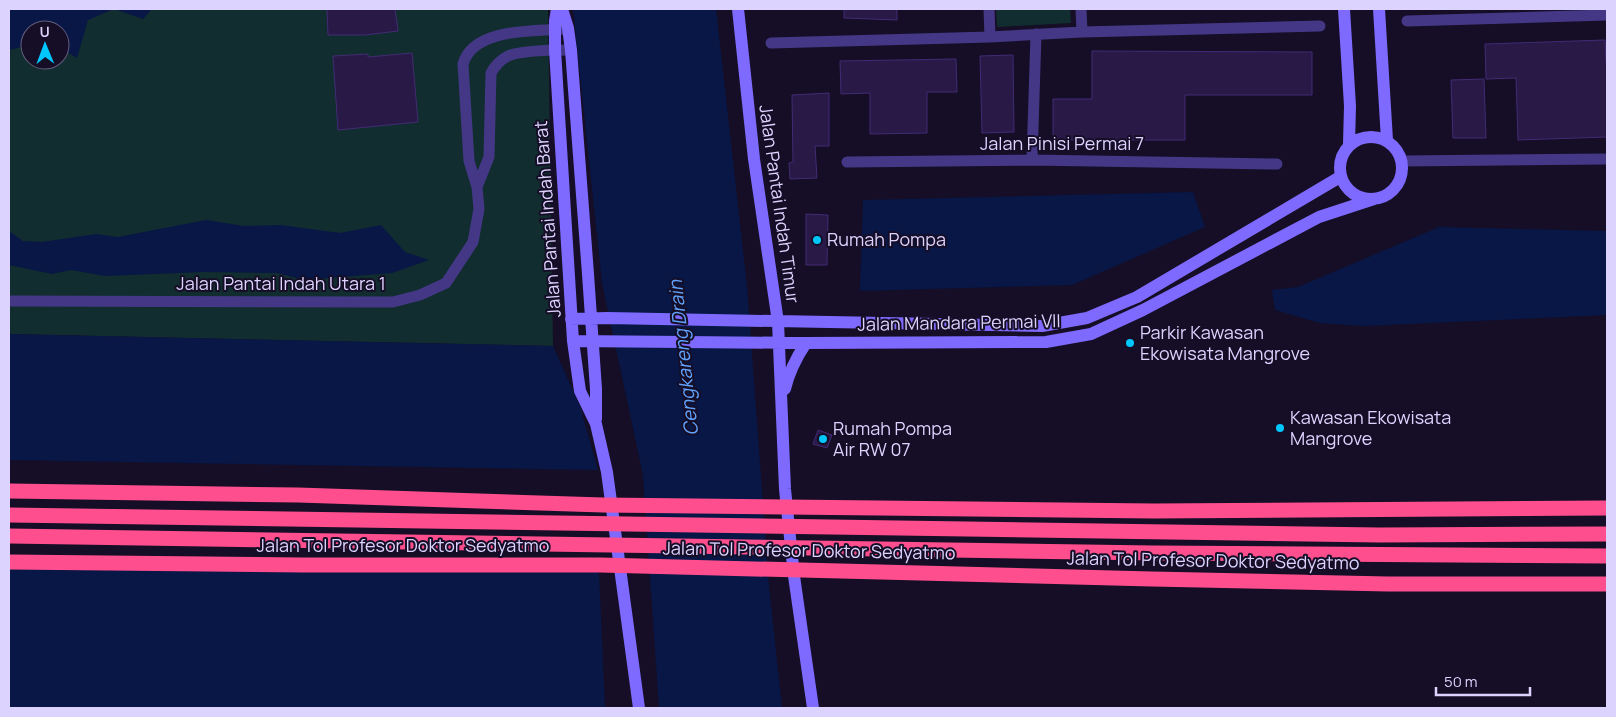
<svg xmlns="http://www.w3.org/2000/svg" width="1616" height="717" viewBox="0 0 1616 717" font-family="Manrope,sans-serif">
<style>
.green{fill:#112d30;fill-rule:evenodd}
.water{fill:#081745}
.building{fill:#281947;stroke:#422b74}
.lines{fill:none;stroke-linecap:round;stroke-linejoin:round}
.street{stroke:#443886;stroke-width:11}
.secondary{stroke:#7f6aff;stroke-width:12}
.highway{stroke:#ff4e8e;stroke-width:15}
.poi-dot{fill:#00c6fe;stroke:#150e26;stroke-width:2}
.labels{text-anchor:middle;stroke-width:4;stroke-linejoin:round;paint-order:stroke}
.street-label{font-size:18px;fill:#ddd3ff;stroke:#150e26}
.poi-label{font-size:18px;fill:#ddd3ff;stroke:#150e26;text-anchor:start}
.water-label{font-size:19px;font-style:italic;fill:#61a3ff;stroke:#150e26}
</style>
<rect width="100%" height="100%" fill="#150e26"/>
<path class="green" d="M 9,9 L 548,9 L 553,346 L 9,334 ZM 30,30 L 60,30 L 60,60 L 30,60 Z
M 996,9 L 1070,9 L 1071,23 L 997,27 Z"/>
<path class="water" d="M 9,9 L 152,9 L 143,19 L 114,9 L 88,20 L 77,58 L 60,48 L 60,30 L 30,30 L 30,45 L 9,50 Z
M 573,9 L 716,9 L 747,286 L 769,586 L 782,708 L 659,708 L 643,475 L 602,283 Z
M 1193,192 L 1205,227 L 1072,285 L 860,291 L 863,200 Z
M 206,220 L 244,226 L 281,225 L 340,233 L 381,225 L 405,252 L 429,260 L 392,273 L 305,280 L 277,273 L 204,272 L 105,276 L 71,270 L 52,274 L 9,265 L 9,231 L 23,241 L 42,242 L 96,234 L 118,237 Z
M 1439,227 L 1607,231 L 1607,315 L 1364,326 L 1320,323 L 1275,310 L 1272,290 L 1298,287 Z
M 9,334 L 553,346 L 580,406 L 598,470 L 9,460 Z
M 9,565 L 599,571 L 605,708 L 9,708 Z"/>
<path class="building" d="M 327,9 L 395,9 L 398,31 L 365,35 L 328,35 Z
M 844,9 L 897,9 L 897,20 L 844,18 Z
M 1605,40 L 1606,62 L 1607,62 L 1607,137 L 1518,140 L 1516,78 L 1486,79 L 1485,44 Z
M 1092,51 L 1312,52 L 1312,95 L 1185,95 L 1185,140 L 1053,140 L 1053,99 L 1092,99 Z
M 412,53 L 418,122 L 338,130 L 333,56 L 368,54 L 368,57 Z
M 1013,55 L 1014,132 L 982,133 L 980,56 Z
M 956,59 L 957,92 L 927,92 L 927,133 L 870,134 L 870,93 L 841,94 L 840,61 Z
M 1484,79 L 1486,138 L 1453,138 L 1451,80 Z
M 829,93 L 829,146 L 815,146 L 817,178 L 790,179 L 789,163 L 793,162 L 792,95 Z
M 806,214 L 828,215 L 827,265 L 806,265 Z
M 818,430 L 832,435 L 827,448 L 813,444 Z"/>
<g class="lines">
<path class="street" d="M 989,9 L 990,37
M 1081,9 L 1082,32
M 1407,21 L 1607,15
M 771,43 L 990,37 L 1082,32 L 1320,26
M 1032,160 L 1036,34
M 1402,161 L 1607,159
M 847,162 L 1032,160 L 1277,164
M 477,187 L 489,157 L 491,73 C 494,67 501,59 508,56 C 521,50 555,50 571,50
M 9,301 L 393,302 L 420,295 L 446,283 L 473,242 L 479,209 L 477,187 L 469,161 L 463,64 C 473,28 534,31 563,29"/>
<path class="secondary" d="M 557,9 L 555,21 L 555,50 L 573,341 L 580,391 L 596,424 L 607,472 L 639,708
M 562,9 L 568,28 L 571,50 L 588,274 L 596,389 L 596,419
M 738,9 L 754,159 L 778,322 L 785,489 L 794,576 L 813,708
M 1344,9 L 1350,106 L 1349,144
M 1379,9 L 1387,140
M1340 168a31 31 0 1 1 62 0a31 31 0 1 1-62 0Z
M 571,319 L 607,318 L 1042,326 L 1087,318 L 1137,297 L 1340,177
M 573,341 L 806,343 L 1046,342 L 1091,334 L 1143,310 L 1319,217 L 1374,199
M 785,389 C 789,372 796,358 806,343"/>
<path class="highway" d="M 9,491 L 298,495 L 603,505 L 1154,511 L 1607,508
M 9,515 L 1380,535 L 1607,534
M 9,536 L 1153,553 L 1607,556
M 9,562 L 304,565 L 601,565 L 1152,579 L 1388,584 L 1607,584"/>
</g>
<g class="poi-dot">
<circle cx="817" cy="240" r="5"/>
<circle cx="1130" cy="343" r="5"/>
<circle cx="1280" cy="428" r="5"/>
<circle cx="823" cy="439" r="5"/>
</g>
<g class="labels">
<g class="street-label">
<text x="1062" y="150">Jalan Pinisi Permai 7</text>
<text transform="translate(779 204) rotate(82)" y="6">Jalan Pantai Indah Timur</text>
<text transform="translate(548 219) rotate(-94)" y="6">Jalan Pantai Indah Barat</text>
<text x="281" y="290">Jalan Pantai Indah Utara 1</text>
<text transform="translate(959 323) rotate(-1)" y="6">Jalan Mandara Permai VII</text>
<text x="403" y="552">Jalan Tol Profesor Doktor Sedyatmo</text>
<text transform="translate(809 551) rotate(1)" y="6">Jalan Tol Profesor Doktor Sedyatmo</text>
<text transform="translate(1213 561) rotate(1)" y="6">Jalan Tol Profesor Doktor Sedyatmo</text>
</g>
<g class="poi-label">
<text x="827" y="246">Rumah Pompa</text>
<text x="1140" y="339">Parkir Kawasan<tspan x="1140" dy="21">Ekowisata Mangrove</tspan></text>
<text x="1290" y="424">Kawasan Ekowisata<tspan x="1290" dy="21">Mangrove</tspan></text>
<text x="833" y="435">Rumah Pompa<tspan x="833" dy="21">Air RW 07</tspan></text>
</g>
<g class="water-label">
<text transform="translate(683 358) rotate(-96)" y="7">Cengkareng Drain</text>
</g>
</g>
<rect width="1616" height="717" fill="none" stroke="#ddd3ff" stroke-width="20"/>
<g transform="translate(45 45) rotate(359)"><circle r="24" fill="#150e26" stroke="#655d7d"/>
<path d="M0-4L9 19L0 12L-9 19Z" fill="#00c6fe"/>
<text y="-8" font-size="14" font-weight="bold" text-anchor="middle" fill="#ddd3ff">U</text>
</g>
<path d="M1436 687v8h94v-8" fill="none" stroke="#ddd3ff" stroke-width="2.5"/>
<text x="1444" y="687" font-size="15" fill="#ddd3ff" stroke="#150e26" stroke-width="4" paint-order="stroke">50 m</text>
</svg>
